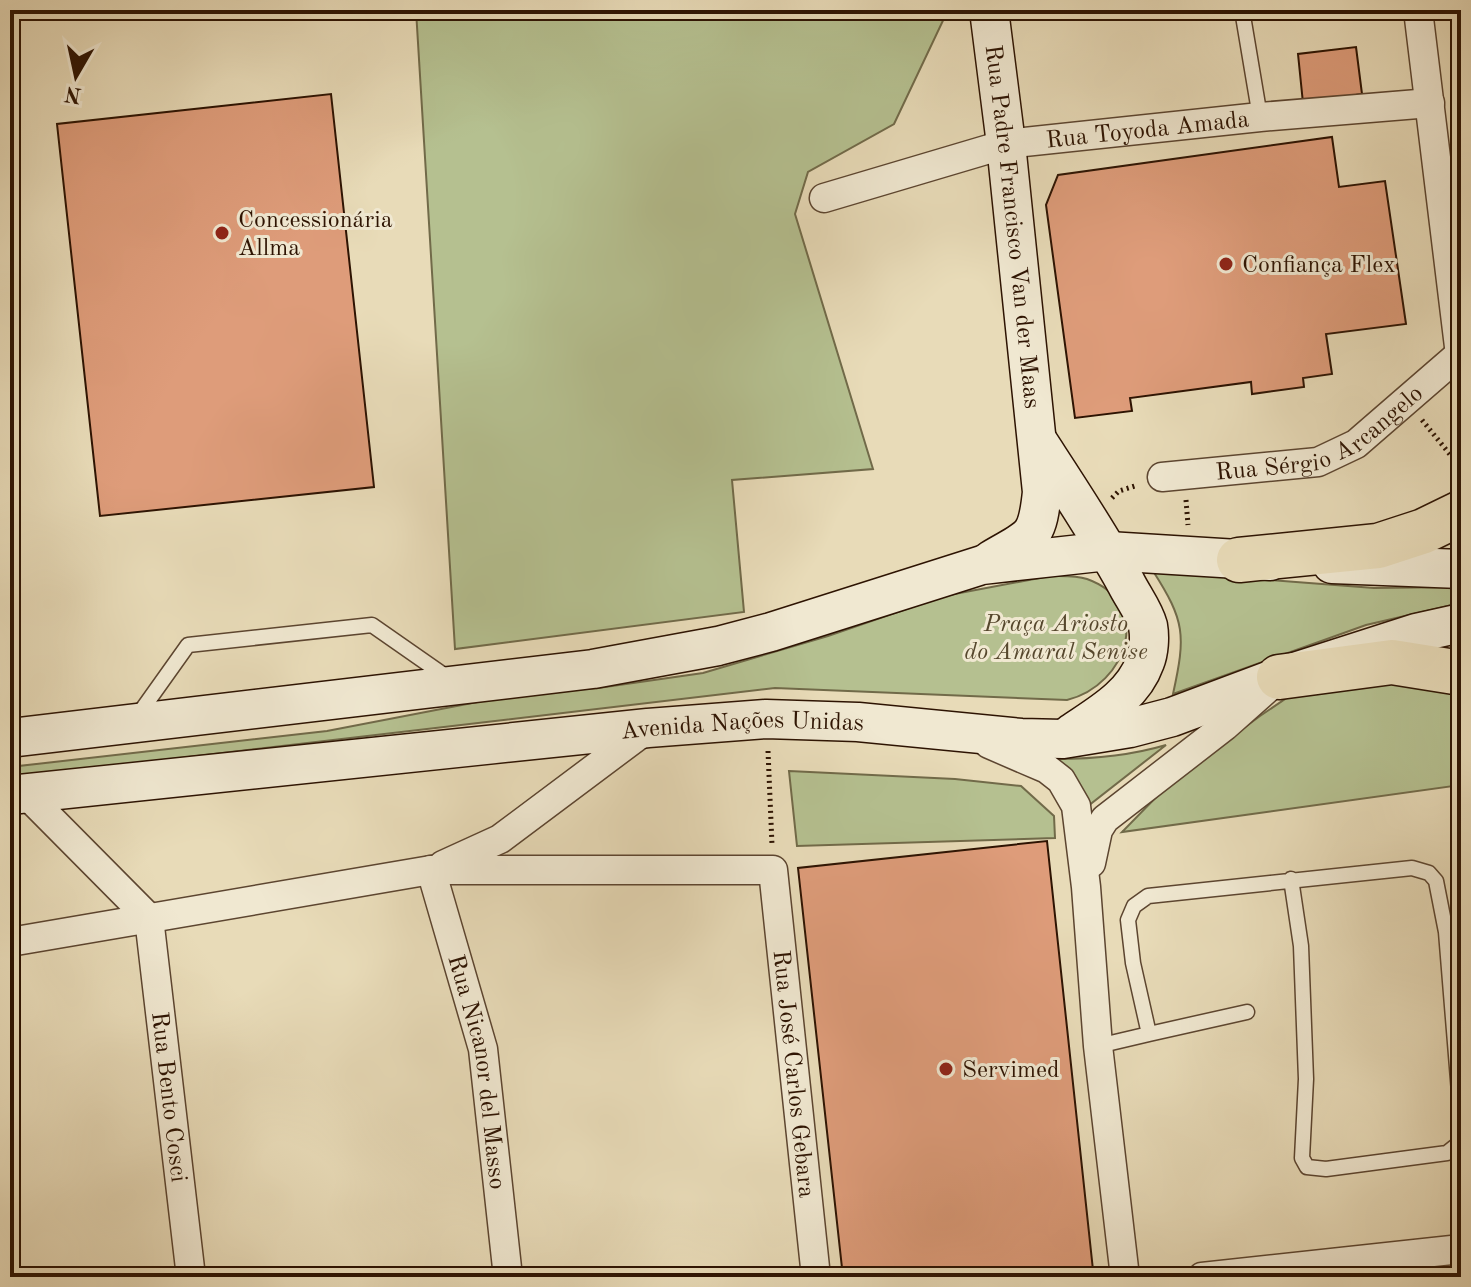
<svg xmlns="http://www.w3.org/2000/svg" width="1471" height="1287" viewBox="0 0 1471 1287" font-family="'Old Standard TT',serif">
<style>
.green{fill:#b5c090;stroke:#716a49;stroke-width:2}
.building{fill:#de9c7a;stroke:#2d1302;stroke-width:2}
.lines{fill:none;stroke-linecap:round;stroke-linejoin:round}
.lane-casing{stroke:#5c4530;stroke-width:17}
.street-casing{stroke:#5c4530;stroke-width:31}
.secondary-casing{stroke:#2d1302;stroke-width:41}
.highway-casing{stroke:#2d1302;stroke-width:47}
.path{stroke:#2d1302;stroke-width:5;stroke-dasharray:2 4;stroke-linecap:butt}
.lane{stroke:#f0e8d1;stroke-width:14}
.street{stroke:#f0e8d1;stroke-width:28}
.secondary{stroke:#f0e8d1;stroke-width:38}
.highway{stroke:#e8dbb8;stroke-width:44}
.poi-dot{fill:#8f2418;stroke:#f0e8d1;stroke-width:3}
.labels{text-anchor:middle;stroke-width:6;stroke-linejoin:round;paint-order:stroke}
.street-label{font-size:24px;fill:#2d1302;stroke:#f0e8d1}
.poi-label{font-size:24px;fill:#2d1302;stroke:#f0e8d1;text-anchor:start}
.park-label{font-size:24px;font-style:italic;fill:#56472d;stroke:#f0e8d1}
</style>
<rect width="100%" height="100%" fill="#e8dbb8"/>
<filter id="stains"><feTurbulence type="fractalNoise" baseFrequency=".0025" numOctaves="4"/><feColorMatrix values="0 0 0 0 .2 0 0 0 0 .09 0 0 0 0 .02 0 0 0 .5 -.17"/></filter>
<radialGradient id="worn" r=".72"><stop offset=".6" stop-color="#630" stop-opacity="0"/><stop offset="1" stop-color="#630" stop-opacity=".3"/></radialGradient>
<path class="green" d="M 416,10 L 948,10 L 894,124 L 808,172 L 795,214 L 873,469 L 732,480 L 744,612 L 455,649 Z
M 1153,571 L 1374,588 L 1461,587 L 1461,603 L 1366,625 L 1173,694 C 1186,635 1185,621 1153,571 Z
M 1050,576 C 1062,576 1075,575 1087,579 C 1154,603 1128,685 1067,700 L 775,688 L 10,778 L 10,767 L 327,731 L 524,693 L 598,688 L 703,673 L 828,636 L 944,596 Z
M 1346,681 L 1461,687 L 1461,785 L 1122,832 L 1171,782 L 1260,716 L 1297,691 Z
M 1166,745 L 1088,806 L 1056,759 C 1095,759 1129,756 1166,745 Z
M 789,771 L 955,779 L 1021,786 L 1054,816 L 1055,838 L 797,846 Z"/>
<path class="building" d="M 1356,47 L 1362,94 L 1303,103 L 1298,54 Z
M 331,94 L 374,487 L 100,516 L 57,124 Z
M 1332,137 L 1339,187 L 1385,181 L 1406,324 L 1326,334 L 1332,374 L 1303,378 L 1304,387 L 1252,394 L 1251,382 L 1130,398 L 1132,411 L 1075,418 L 1046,205 L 1058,175 Z
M 1047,841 L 1093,1270 L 1024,1277 L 843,1277 L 798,868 Z"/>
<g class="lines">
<defs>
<path id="lane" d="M 1242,10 L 1260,117
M 136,718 L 188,645 L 372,625 L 448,678
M 1291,879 L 1301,946 L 1306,1079 L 1302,1158 L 1307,1167 L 1326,1169 L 1447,1153 L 1457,1145 L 1461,1136
M 1149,1034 L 1247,1012
M 1098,1046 L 1149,1034 L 1133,963 L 1128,920 L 1134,906 L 1148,896 L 1412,868 L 1429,873 L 1436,881 L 1446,932 L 1461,1117"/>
<g id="street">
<path d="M 1418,10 L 1460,355"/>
<path id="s1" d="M 824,198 L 1006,144 L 1260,117 L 1430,103"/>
<path id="s2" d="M 1162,477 L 1318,462 L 1356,444 L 1461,353"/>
<path d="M 989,744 L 1047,769 L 1061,780 L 1076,806 L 1086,887 L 1098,1046 L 1125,1277"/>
<path id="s3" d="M 25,793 L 149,918 L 191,1277"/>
<path d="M 1091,863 L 1098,830 L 1105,819 L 1225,726 L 1270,686"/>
<path d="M 443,865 L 500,839 L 647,729"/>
<path id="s4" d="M 431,870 L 483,1049 L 508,1277"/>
<path id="s5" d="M 10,942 L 431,870 L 773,870 L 816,1277"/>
<path d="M 1202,1277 L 1461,1249"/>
</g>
<g id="secondary">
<path id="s6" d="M 989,10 L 1006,144 L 1042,492 C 1037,541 1031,536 991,560"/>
<path d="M 1039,443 C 1069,489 1099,534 1126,583 C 1133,597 1144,611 1148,626 C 1150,637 1149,652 1145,662 C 1133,696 1100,714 1072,733"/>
<path d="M 1332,564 L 1461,569"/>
<path d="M 10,738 L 593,669 L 718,646 L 771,632 L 982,565 L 1108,551 L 1270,561"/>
<path id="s7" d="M 10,795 L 648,728 L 766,719 L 858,722 L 1021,738 L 1063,739 L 1130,728 L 1172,717 L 1279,677 L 1416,633 L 1461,623"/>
</g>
<path id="highway" d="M 1239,560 L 1378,546 L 1424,531 L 1461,513
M 1279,677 L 1392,662 L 1461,673"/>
</defs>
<use href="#lane" class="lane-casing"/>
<use href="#street" class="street-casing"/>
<use href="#secondary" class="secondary-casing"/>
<use href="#highway" class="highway-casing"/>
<path class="path" d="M 1422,420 L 1461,468
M 1112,498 L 1119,491 L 1138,485
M 1186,500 L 1188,525
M 768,751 L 772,845"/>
<use href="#lane" class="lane"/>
<use href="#street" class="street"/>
<use href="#secondary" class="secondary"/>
<use href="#highway" class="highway"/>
</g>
<g class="poi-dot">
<circle cx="222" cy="233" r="8"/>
<circle cx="1226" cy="264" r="8"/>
<circle cx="946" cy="1069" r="8"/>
</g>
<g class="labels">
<g class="street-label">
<text dy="8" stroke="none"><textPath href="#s1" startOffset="332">Rua Toyoda Amada</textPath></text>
<text dy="8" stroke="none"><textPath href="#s6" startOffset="218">Rua Padre Francisco Van der Maas</textPath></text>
<text dy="8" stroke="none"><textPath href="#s2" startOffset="168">Rua Sérgio Arcangelo</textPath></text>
<text dy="8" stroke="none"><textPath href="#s7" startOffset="736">Avenida Nações Unidas</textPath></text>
<text dy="8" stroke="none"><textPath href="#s4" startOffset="208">Rua Nicanor del Masso</textPath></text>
<text dy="8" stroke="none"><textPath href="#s5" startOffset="974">Rua José Carlos Gebara</textPath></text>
<text dy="8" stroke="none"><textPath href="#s3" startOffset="356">Rua Bento Cosci</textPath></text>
</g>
<g class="poi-label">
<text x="238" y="227">Concessionária<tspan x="238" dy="28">Allma</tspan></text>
<text x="1242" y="272">Confiança Flex</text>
<text x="962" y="1077">Servimed</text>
</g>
<g class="park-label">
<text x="1056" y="631">Praça Ariosto<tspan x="1056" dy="28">do Amaral Senise</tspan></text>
</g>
</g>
<rect width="1471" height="1287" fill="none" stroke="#e8dbb8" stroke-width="40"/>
<rect x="12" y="12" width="1447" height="1263" fill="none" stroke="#2d1302" stroke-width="4"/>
<rect x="20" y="20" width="1431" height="1247" fill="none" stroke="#2d1302" stroke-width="2"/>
<g transform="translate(76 76) rotate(189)" stroke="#f0e8d1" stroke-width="6" paint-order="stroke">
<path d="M0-6L14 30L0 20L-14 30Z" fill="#2d1302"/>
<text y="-12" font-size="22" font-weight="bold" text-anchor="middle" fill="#2d1302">N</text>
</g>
<rect width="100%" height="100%" filter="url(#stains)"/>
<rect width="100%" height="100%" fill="url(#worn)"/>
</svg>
